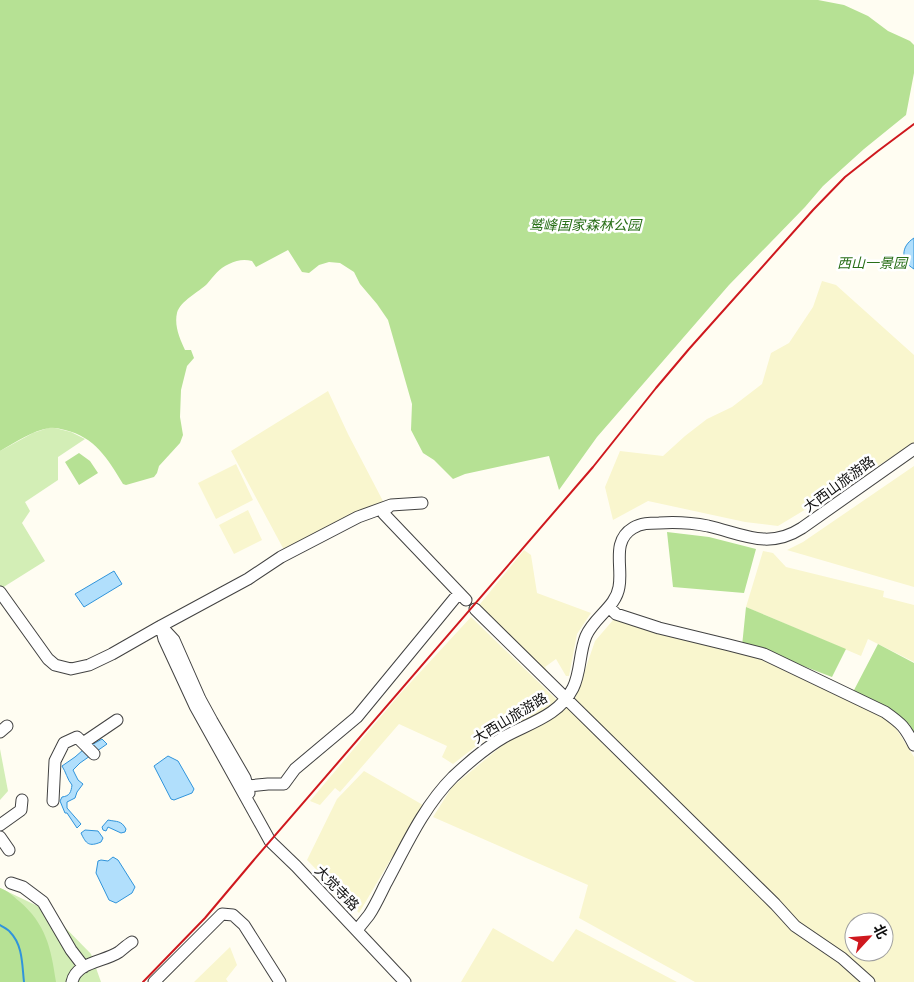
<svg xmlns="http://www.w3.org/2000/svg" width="914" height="982" viewBox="0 0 914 982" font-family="Merriweather,'Noto Sans SC',serif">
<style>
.farmland{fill:#f9f6ce;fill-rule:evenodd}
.green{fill:#d3eeb6}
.forest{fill:#b6e194}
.water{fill:#b1dffc;stroke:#3094db}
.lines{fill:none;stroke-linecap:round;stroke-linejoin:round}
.stream{stroke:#3094db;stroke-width:2}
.minor-casing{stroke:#424242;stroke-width:13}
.minor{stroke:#fff;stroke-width:11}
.rail{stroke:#cf181e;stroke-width:2}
.labels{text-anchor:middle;stroke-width:5;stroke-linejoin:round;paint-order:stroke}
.park-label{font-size:14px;font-style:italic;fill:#296f18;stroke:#fff}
.street-label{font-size:14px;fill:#0f0f0f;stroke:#fff}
</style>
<rect width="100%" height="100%" fill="#fffdf2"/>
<path class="farmland" d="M 822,281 L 836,285 L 914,355 L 914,444 L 778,526 L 745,522 L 648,501 L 613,520 L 605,487 L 620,451 L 663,456 L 685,436 L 707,419 L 732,407 L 762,384 L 771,353 L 789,343 L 813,307 Z
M 328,391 L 348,434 L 384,503 L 284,550 L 231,451 Z
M 236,464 L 253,500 L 216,519 L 198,483 Z
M 914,466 L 914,587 L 787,550 L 803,542 Z
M 248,510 L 262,540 L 234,554 L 219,525 Z
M 524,550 L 531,555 L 537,593 L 591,613 L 577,634 L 569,676 L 566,676 L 556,659 L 545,667 L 556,686 L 476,609 Z
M 763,551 L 773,553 L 786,567 L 884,591 L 883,597 L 914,605 L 914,662 L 868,639 L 861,656 L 746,607 Z
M 471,617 L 558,701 L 538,716 L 484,740 L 453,764 L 442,757 L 447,746 L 399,724 L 340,792 L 335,788 L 320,805 L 310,801 L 399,695 Z
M 614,619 L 756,654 L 892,722 L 914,757 L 914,982 L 695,982 L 579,918 L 588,885 L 433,817 L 452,787 L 504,744 L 575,699 L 595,641 ZM 854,922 L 884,922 L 884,952 L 854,952 Z
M 364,771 L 423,805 L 359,913 L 307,860 L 337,799 Z
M 493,928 L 553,962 L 576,929 L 677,982 L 461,982 Z
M 230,947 L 237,965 L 226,979 L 228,982 L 194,982 Z"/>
<path class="green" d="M 51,427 L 71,432 L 85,439 L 58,457 L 58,480 L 25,502 L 30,511 L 22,523 L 45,561 L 2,588 L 0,586 L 0,451 L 33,433 Z
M 0,749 L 8,791 L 0,800 Z
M 0,888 L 50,912 L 91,954 L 101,982 L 0,982 Z"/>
<path class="forest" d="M 0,0 L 818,0 L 844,5 L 868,16 L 888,31 L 910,41 L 914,45 L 914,73 L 906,115 L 864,149 L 823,186 L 805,207 L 729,285 L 597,437 L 559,490 L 549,456 L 465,474 L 453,479 L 434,460 L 423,453 L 411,430 L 412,404 L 388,320 L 377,304 L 360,284 L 354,272 L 340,263 L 329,262 L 319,265 L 309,273 L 302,272 L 288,250 L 256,267 L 252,261 C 244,259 237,260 229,264 C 219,268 214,276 207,284 C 199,292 180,301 177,313 C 174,326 180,339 185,350 L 191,350 L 194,358 L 187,366 L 181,390 L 180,417 L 183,435 L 180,443 L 159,466 L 157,473 L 154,477 L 126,485 L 123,484 C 108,459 95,437 65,430 C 60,429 54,427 49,428 C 32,431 16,442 0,451 Z
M 79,453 L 90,461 L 98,473 L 79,485 L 65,462 Z
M 667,532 L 709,537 L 756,549 L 744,593 L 673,587 Z
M 746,607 L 846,649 L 832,677 L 756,648 L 742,646 Z
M 878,644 L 914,663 L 914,743 L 912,741 L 910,725 L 886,708 L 853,692 Z
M 0,888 C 8,891 13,896 19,901 C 46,924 51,948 56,982 L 0,982 Z"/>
<path class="water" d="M 914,238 L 914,269 C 900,261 901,246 914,238 Z
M 114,571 L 122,584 L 84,607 L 75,594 Z
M 102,739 L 107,744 L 80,763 L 73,770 L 78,780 L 83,784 L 77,792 L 75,798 L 67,802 L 67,808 L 81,824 L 77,828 L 67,813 L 65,813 L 60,801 L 62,797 C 70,796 71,792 72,785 C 67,779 66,772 62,766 L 75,757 L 83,750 Z
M 168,756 L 178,761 L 194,789 L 192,793 L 174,800 L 171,799 L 154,766 Z
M 108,820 C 117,822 121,820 126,829 L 125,832 L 121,833 L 108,827 L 106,831 L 103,830 L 102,827 Z
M 85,830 L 98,831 L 103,838 L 101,842 C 89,847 86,844 81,833 Z
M 113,857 L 118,860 L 135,887 L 132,893 L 116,903 L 109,900 L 96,873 L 98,861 L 101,860 L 108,861 Z"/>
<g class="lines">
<path class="stream" d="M 0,925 C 3,927 8,929 10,932 C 23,945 22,965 24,982"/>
<defs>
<path id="minor" d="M 391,505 L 385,510 L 384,514 L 466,600
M 0,592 L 48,659 L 55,665 L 71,669 L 89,665 L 112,654 L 161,626 L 248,579 L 281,557 L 358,517 L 391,505 L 422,503
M 609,607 L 616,614 L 659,628 L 729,645 L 764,654 L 885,712 C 902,724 905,727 914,745
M 475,609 L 775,904 L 795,926 L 842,958 L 869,982
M 161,626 L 164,639 L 195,706 L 270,841 L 296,866 L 405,982
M 161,626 L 174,640 L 200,699 L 212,721 L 245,778 L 249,793
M 0,732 L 7,726
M 94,754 L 83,743 L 117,720
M 248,786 L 268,784 L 284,784 L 295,769 L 357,717 L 459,593
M 53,801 L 55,761 L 64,743 L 77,737 L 83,743
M 0,825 L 21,810 L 22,800
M 0,837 L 9,850
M 11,883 L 23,887 L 43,902 L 71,950 L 84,967
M 357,930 C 361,925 365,920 369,915 C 375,906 380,895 385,885 C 405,848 423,807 453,777 C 469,762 485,748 504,737 C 529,723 559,716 573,688 C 581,672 579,653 586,636 C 594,617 616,607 619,587 C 623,567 611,541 633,528 C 641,523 650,523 659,523 C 674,522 693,523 708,526 C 743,534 768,550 802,528 L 914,449
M 72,982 C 76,962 104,962 119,952 C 123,949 127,945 132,942
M 154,982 L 222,914 L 233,915 L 244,925 L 280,982"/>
</defs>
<use href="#minor" class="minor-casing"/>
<use href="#minor" class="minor"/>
<path class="rail" d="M 143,982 L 205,918 L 253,861 L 593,467 L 656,388 L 689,349 L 813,210 L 845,177 L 878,151 L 914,124"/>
</g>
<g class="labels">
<g class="park-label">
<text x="585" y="230">鹫峰国家森林公园</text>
<text x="872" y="268">西山一景园</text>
</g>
<g class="street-label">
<text transform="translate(839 484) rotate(-36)" y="5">大西山旅游路</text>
<text transform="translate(510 718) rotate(-31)" y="5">大西山旅游路</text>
<text transform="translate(337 888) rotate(46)" y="5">大觉寺路</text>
</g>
</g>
<g transform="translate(869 937) rotate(64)"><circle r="24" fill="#ffffff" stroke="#9f9f9f"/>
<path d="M0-4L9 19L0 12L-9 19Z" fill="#cf181e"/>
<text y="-8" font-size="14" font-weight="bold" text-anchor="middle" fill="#0f0f0f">北</text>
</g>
</svg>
